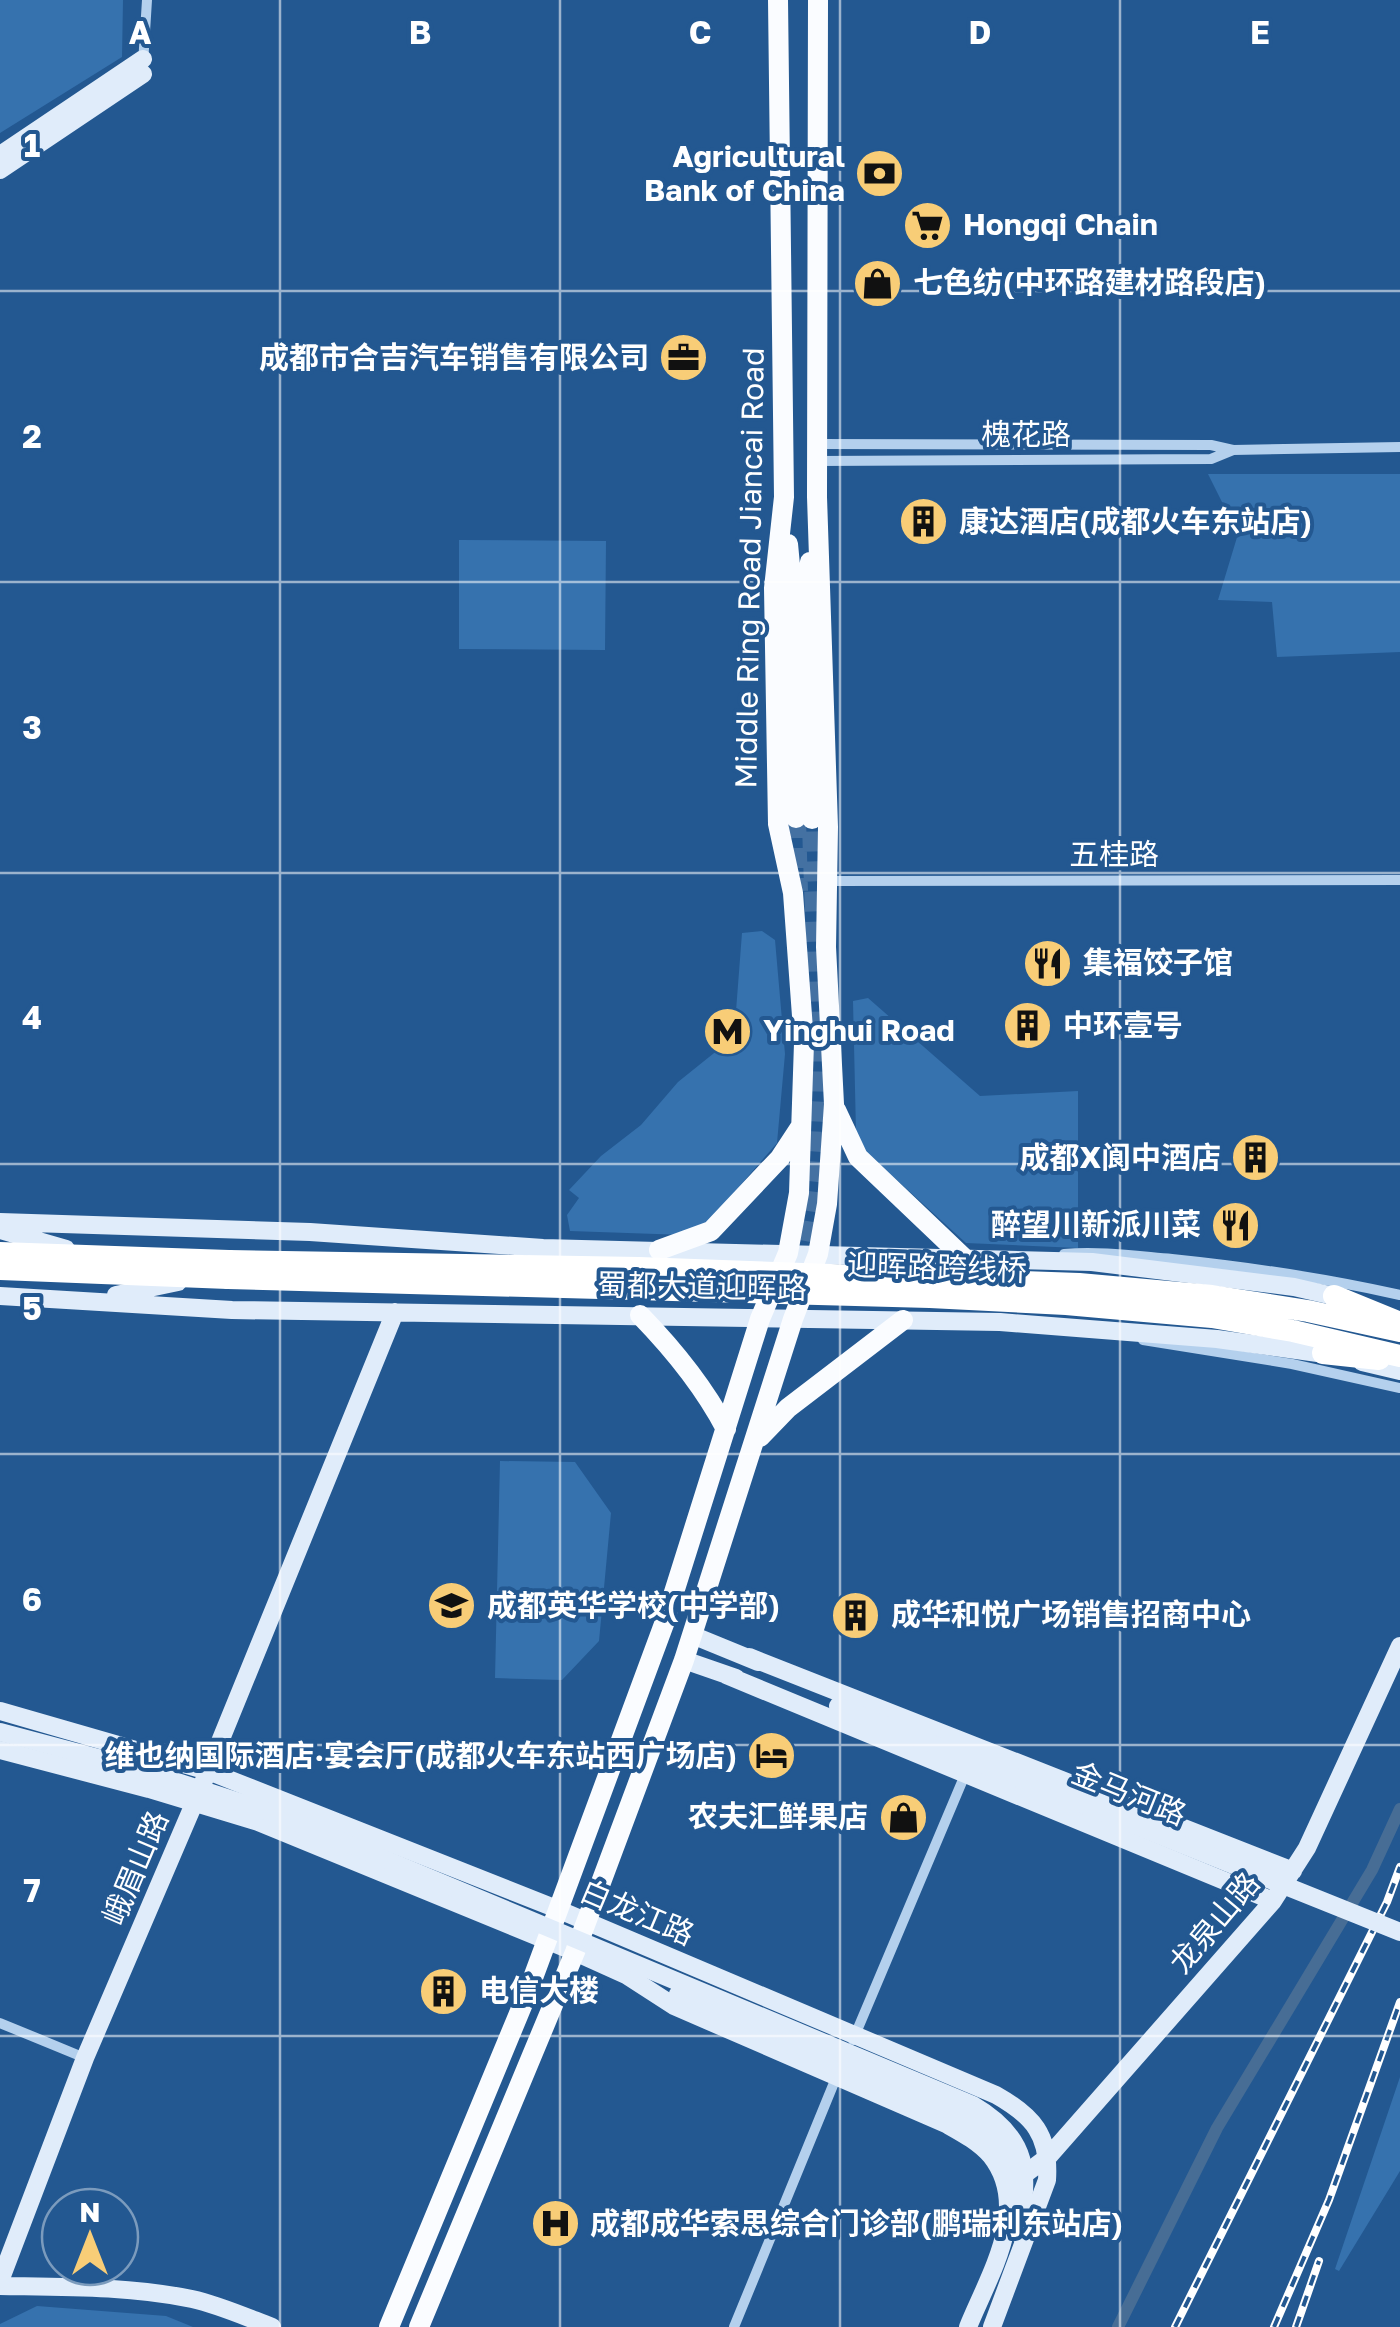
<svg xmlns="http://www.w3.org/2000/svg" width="1400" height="2327" viewBox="0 0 1400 2327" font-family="'Golos Text','Noto Sans SC',sans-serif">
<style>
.green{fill:#3672ae}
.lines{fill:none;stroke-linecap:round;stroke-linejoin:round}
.canal{stroke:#476d95;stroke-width:12}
.primary-tunnel{stroke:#4471a2;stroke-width:20;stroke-dasharray:20 10;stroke-linecap:butt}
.street{stroke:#b4d0ed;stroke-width:10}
.secondary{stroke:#e0ecfa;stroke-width:18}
.primary{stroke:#fafcff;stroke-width:20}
.highway{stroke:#fff;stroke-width:22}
.rail-casing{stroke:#fff;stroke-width:8}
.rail{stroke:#235891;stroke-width:4;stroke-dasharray:11;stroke-linecap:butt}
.secondary-bridge{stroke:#e0ecfa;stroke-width:18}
.highway-bridge{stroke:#fff;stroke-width:22}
.grid{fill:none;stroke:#fff;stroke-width:2.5;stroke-opacity:0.55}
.labels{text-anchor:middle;stroke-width:8;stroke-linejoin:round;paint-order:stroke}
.poi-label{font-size:30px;font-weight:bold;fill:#fff;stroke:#235891;text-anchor:start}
.street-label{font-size:30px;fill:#fff;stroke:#235891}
.grid-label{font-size:32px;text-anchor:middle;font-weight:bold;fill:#fff;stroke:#235891;stroke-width:8;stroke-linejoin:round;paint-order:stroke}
</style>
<rect width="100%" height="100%" fill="#235891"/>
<path class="green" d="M 0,0 L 123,0 L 122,57 L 0,133 Z
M 1208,474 L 1400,474 L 1400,652 L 1277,657 L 1272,602 L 1218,600 L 1238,534 Z
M 459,540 L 606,541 L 605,650 L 459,649 Z
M 762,931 L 775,940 L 785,1054 L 777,1143 L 704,1227 L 685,1235 L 570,1231 L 567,1215 L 579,1198 L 569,1190 L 601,1156 L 641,1125 L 678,1082 L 734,1037 L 742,933 Z
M 868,998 L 980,1096 L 1078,1091 L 1078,1248 L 966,1243 L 865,1151 L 856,1132 L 853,1001 Z
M 500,1461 L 575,1462 L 611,1513 L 599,1641 L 562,1680 L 495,1678 Z
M 1400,2077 L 1400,2171 L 1339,2271 L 1335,2269 Z
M 37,2306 L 166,2316 L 193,2327 L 0,2327 L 0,2324 Z"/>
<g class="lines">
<path class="canal" d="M 1118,2327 L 1217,2128 L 1372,1870 L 1400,1809"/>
<path class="primary-tunnel" d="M 796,818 L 798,891
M 797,1270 C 831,1123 815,969 812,819"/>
<path class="street" d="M 143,64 L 147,0
M 818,444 L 1211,445 L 1233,450 L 1400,447
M 817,461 L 1211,459 L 1233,450
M 828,881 L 1400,880
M 1064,1254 C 1100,1251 1136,1256 1172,1259 C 1249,1267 1325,1278 1400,1295
M 1143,1340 L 1292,1364 L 1400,1388
M 0,2023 L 85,2058
M 853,2040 L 967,1770
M 734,2327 L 838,2073"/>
<path class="secondary" d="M 0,155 L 143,59
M 0,170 L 143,74
M 0,1222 L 310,1232 L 543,1248 L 1092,1262 L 1294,1287 L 1346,1299
M 0,1230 L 66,1249
M 116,1295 L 178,1282
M 0,1296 L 232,1310 L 1000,1322 L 1217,1339 L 1332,1355
M 1362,1362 L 1400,1371
M 692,1635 L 758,1662
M 749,1657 L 1293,1871
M 684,1660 L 736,1678
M 726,1675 L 1273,1901
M 0,1711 L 208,1771 L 557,1909 L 996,2095 C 1033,2116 1050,2135 1047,2180 L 992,2327
M 0,1750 L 149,1789 L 258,1822 L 575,1952 L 626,1975 L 674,2006 L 946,2124 C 962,2133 979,2142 991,2156 C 1032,2208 989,2275 968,2327
M 1013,2183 L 1049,2156 L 1273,1901 L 1307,1848 L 1400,1646
M 0,2281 L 85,2058 L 208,1771 L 395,1312
M 0,2286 C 64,2287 129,2286 192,2299 C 219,2305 246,2317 272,2327"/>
<path class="primary" d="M 788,544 L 792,587 L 796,818
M 810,562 L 807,586 L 812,819
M 836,1110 L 858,1157 L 964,1258
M 659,1250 L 711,1231 L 780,1158 L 801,1126
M 640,1315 C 674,1350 704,1387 726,1429
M 760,1437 L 788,1408 L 903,1320
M 389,2327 L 527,1994 L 664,1624 L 760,1319 L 788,1253 L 799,1193 L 804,1043 L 793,893 L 778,824 L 774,588 L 784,497 L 778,0
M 419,2327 L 575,1952 L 684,1660 L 793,1319 L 818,1254 L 827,1204 L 834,1104 L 826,947 L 828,827 L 817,497 L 818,0"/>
<path class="highway" d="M 0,1253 L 229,1261
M 0,1269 L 228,1278
M 1334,1296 L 1400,1323
M 1323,1353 L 1379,1359"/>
<defs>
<path id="rail" d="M 1175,2327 L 1387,1902 L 1400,1867
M 1274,2327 L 1329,2200 L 1400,2002
M 1296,2327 L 1319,2261"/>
</defs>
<use href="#rail" class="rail-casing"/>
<use href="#rail" class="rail"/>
<path class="secondary-bridge" d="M 838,1706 L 1400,1932
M 0,1732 L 128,1766 L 279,1815 L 973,2105 C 1029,2138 1031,2174 1017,2233
M 678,1994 L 946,2109 C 978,2126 1006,2142 1016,2178"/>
<path class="highway-bridge" d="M 229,1261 L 639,1268 L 1079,1284 L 1212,1296 L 1308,1311 L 1400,1331
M 228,1278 L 930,1297 L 1066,1304 L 1212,1317 L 1293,1331 L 1400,1356"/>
</g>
<path class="grid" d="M 280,0 L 280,2327M 560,0 L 560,2327M 840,0 L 840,2327M 1120,0 L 1120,2327M 0,291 L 1400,291M 0,582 L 1400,582M 0,873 L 1400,873M 0,1164 L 1400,1164M 0,1454 L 1400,1454M 0,1745 L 1400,1745M 0,2036 L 1400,2036"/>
<defs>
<symbol id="bank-disc" viewBox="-11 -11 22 22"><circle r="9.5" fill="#f8cd77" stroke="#235891"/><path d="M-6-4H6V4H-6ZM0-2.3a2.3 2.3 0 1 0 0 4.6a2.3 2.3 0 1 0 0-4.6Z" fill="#111"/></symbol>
<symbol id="supermarket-disc" viewBox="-11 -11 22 22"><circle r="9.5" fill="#f8cd77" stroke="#235891"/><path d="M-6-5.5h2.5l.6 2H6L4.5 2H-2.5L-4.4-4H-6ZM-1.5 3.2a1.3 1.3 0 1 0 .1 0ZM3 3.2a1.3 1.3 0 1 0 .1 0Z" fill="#111"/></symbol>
<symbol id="shop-disc" viewBox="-11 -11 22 22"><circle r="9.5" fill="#f8cd77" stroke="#235891"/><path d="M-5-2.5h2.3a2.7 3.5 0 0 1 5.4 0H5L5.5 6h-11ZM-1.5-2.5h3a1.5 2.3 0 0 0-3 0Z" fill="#111"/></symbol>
<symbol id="office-disc" viewBox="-11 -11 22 22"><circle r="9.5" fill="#f8cd77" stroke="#235891"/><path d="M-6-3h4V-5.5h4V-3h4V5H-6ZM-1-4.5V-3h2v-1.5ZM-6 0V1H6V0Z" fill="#111"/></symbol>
<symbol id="building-disc" viewBox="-11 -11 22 22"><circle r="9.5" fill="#f8cd77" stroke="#235891"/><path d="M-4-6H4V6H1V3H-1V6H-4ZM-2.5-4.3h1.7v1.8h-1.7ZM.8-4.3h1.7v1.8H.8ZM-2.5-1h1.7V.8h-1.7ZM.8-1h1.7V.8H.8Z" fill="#111"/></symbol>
<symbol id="restaurant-disc" viewBox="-11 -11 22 22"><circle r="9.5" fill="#f8cd77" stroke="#235891"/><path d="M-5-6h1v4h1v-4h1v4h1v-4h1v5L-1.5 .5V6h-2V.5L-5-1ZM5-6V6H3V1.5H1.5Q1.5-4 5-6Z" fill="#111"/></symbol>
<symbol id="metro-disc" viewBox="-11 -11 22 22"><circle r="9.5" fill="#f8cd77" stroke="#235891"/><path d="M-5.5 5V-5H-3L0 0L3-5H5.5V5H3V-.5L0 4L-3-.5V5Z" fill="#111"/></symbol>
<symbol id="school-disc" viewBox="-11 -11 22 22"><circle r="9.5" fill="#f8cd77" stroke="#235891"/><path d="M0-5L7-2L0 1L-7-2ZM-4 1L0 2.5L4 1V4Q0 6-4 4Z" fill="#111"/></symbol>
<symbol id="hotel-disc" viewBox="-11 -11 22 22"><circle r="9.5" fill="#f8cd77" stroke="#235891"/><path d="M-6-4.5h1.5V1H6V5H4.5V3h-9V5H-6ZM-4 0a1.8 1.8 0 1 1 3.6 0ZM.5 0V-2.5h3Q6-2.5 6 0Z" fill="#111"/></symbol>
<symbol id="hospital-disc" viewBox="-11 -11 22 22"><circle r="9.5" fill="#f8cd77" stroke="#235891"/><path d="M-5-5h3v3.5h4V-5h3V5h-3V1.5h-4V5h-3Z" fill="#111"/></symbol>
</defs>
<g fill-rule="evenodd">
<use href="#bank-disc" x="852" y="146" width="55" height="55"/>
<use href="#supermarket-disc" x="900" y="198" width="55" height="55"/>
<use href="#shop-disc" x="850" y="256" width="55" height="55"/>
<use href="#office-disc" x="656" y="330" width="55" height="55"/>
<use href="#building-disc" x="896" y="494" width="55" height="55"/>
<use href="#restaurant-disc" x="1020" y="936" width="55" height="55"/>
<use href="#building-disc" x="1000" y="998" width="55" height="55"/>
<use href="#metro-disc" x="700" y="1004" width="55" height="55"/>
<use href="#building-disc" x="1228" y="1130" width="55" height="55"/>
<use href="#restaurant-disc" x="1208" y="1198" width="55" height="55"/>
<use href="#school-disc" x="424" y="1578" width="55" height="55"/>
<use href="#building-disc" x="828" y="1588" width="55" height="55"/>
<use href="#hotel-disc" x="744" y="1728" width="55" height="55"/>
<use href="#shop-disc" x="876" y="1790" width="55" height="55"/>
<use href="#building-disc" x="416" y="1964" width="55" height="55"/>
<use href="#hospital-disc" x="528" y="2196" width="55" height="55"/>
</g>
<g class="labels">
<g class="poi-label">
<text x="845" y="167" text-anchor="end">Agricultural<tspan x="845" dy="34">Bank of China</tspan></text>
<text x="963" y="235">Hongqi Chain</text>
<text x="913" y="293">七色纺(中环路建材路段店)</text>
<text x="649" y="368" text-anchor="end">成都市合吉汽车销售有限公司</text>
<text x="959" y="532">康达酒店(成都火车东站店)</text>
<text x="1083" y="973">集福饺子馆</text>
<text x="1063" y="1036">中环壹号</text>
<text x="763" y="1041">Yinghui Road</text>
<text x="1221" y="1168" text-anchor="end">成都X阆中酒店</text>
<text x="1201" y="1235" text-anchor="end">醉望川新派川菜</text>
<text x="487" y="1616">成都英华学校(中学部)</text>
<text x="891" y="1625">成华和悦广场销售招商中心</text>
<text x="737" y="1766" text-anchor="end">维也纳国际酒店·宴会厅(成都火车东站西广场店)</text>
<text x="868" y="1827" text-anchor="end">农夫汇鲜果店</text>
<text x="479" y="2001">电信大楼</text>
<text x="590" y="2234">成都成华索思综合门诊部(鹏瑞利东站店)</text>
</g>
<g class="street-label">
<text x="1026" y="445">槐花路</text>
<text transform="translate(750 568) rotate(-89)" y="10">Middle Ring Road Jiancai Road</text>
<text x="1114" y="865">五桂路</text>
<text transform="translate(937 1268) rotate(2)" y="10">迎晖路跨线桥</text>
<text transform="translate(702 1287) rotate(1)" y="10">蜀都大道迎晖路</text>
<text transform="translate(1129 1794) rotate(22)" y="10">金马河路</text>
<text transform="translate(136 1868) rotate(-67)" y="10">峨眉山路</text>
<text transform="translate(637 1913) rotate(23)" y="10">白龙江路</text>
<text transform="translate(1215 1923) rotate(-50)" y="10">龙泉山路</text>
</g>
</g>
<g class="grid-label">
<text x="140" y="44">A</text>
<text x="420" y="44">B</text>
<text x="700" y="44">C</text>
<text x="980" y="44">D</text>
<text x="1260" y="44">E</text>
<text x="32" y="157">1</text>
<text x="32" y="448">2</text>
<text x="32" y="739">3</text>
<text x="32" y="1029">4</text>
<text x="32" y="1320">5</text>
<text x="32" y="1611">6</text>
<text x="32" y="1902">7</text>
</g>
<g transform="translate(90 2237)"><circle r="48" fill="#235891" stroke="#7b9bbd" stroke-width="2.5"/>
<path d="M0-8L18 38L0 25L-18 38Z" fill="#f8cd77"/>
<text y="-15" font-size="28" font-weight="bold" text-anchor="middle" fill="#ffffff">N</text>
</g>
</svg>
